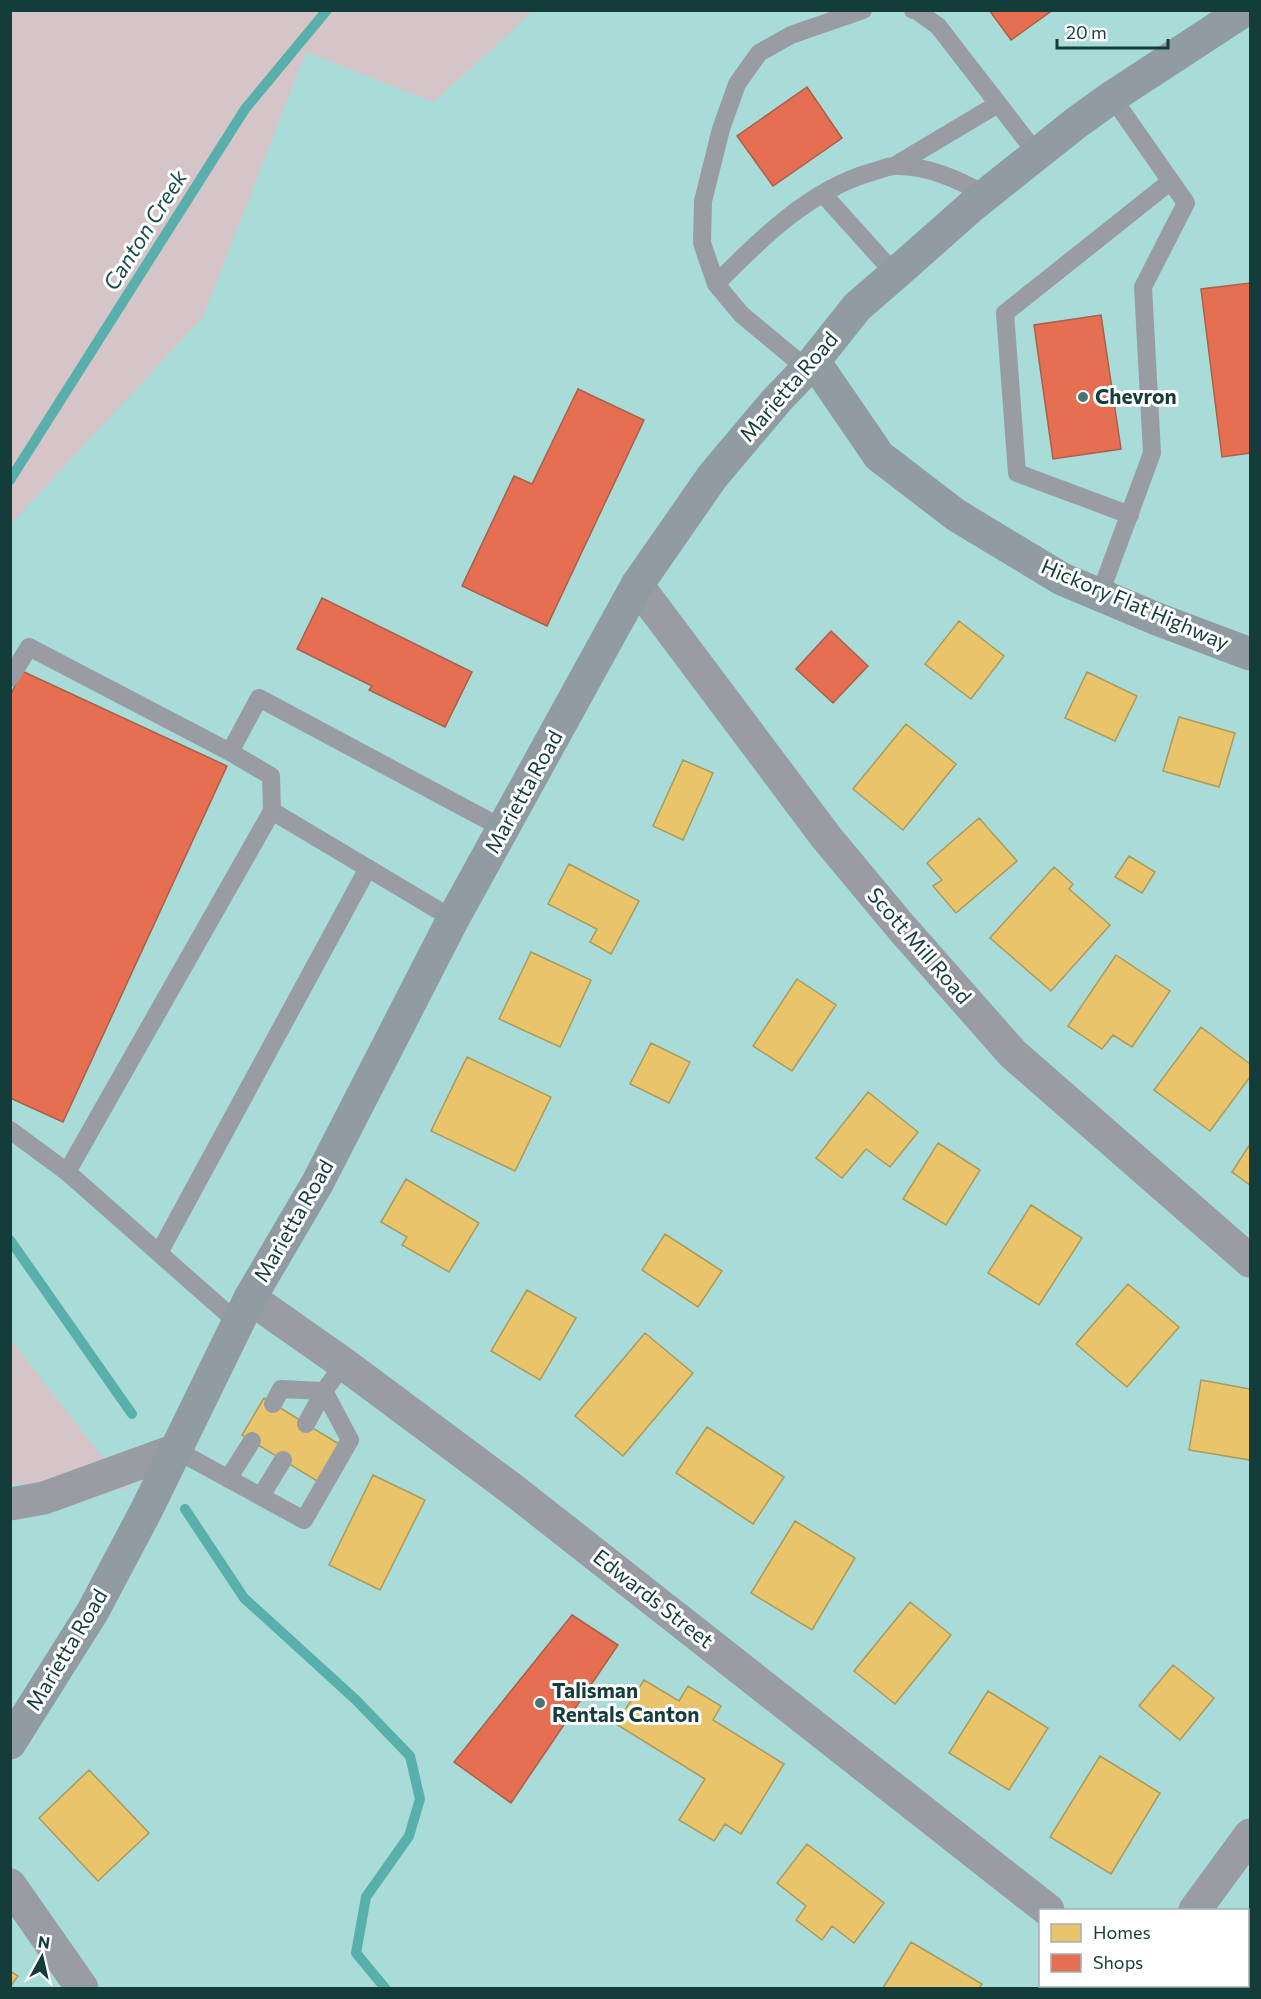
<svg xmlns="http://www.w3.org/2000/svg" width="1261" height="1999" viewBox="0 0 1261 1999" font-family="Commissioner,sans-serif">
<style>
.green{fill:#d6c5c8}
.homes{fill:#e9c46a;stroke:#a99b5c;stroke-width:1.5}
.shops{fill:#e76f51;stroke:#a8604a;stroke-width:1.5}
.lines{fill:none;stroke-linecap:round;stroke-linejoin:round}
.stream{stroke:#58afac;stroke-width:10}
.lane{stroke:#999ca3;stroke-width:18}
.street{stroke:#999ca3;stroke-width:33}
.secondary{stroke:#919ba2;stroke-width:33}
.poi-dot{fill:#487472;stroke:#fff;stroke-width:2}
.labels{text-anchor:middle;stroke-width:6;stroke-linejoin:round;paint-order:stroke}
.street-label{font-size:21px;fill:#143c3b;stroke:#fff}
.poi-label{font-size:21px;font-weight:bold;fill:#143c3b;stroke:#fff;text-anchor:start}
.water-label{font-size:22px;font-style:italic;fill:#134d4b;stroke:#fff}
</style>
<rect width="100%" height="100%" fill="#a9dcd9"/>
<path class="green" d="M 11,10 L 533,10 L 533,11 L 434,102 L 306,52 L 203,317 L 11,524 Z
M 11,1340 L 128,1490 L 11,1483 Z"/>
<path class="homes" d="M 959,621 L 1004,656 L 971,699 L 925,664 Z
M 1087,672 L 1137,696 L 1115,741 L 1065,718 Z
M 1179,717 L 1235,733 L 1219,787 L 1163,771 Z
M 906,724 L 956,764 L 903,830 L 853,789 Z
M 683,760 L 713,773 L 683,840 L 653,826 Z
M 979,818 L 1017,861 L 956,913 L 933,886 L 942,880 L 927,863 Z
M 1129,856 L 1155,872 L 1142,893 L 1115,877 Z
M 569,864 L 639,901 L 611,954 L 590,942 L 597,929 L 548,904 Z
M 1054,867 L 1073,884 L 1069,889 L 1110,925 L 1051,991 L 990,938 Z
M 531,952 L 591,980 L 560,1047 L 499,1019 Z
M 1116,955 L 1170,991 L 1132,1047 L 1113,1035 L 1102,1049 L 1068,1026 Z
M 797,979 L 836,1005 L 792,1071 L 753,1046 Z
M 1201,1027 L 1250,1064 L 1250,1077 L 1210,1131 L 1154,1090 Z
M 651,1043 L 690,1062 L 669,1103 L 630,1084 Z
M 467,1057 L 551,1097 L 515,1171 L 431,1131 Z
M 868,1092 L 918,1132 L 890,1167 L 866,1149 L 842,1178 L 816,1158 Z
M 938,1143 L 980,1170 L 946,1225 L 903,1199 Z
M 1250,1144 L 1250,1185 L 1232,1172 Z
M 406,1179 L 479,1223 L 449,1272 L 402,1245 L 407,1237 L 381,1222 Z
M 1031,1205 L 1082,1238 L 1039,1305 L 988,1273 Z
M 665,1234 L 722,1271 L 698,1307 L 642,1270 Z
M 1128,1284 L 1179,1327 L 1127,1387 L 1076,1344 Z
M 527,1290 L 576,1318 L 540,1380 L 491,1351 Z
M 645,1333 L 693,1373 L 623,1456 L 575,1416 Z
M 1201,1380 L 1250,1389 L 1250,1460 L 1189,1450 Z
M 264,1398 L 339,1444 L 317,1481 L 242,1435 Z
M 707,1427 L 784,1477 L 753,1524 L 676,1473 Z
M 373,1475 L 425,1500 L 380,1590 L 329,1565 Z
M 795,1521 L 855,1558 L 812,1630 L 751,1593 Z
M 910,1602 L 951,1635 L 895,1704 L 854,1671 Z
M 1173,1665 L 1214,1698 L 1180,1740 L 1139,1706 Z
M 644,1680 L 679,1701 L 688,1686 L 721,1706 L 713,1720 L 784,1764 L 741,1834 L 725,1824 L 714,1841 L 679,1820 L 705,1779 L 616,1724 Z
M 988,1691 L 1048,1728 L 1009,1790 L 949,1753 Z
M 1100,1756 L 1160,1793 L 1111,1874 L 1050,1837 Z
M 89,1770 L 149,1833 L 98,1881 L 39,1818 Z
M 807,1844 L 884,1903 L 854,1943 L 832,1926 L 822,1940 L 796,1920 L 806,1906 L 777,1883 Z
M 911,1942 L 982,1984 L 979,1988 L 883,1988 Z
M 10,1971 L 18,1976 L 10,1987 Z"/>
<path class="shops" d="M 989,10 L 1053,10 L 1011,40 Z
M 807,87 L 842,138 L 773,186 L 737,136 Z
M 1250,283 L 1250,453 L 1222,457 L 1201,289 Z
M 1101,315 L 1121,449 L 1053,459 L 1034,325 Z
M 578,389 L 644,420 L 547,626 L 462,586 L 514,476 L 532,484 Z
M 322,598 L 472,672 L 445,727 L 369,690 L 372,686 L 297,649 Z
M 831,631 L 868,666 L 833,703 L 796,669 Z
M 22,671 L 227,766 L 63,1122 L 10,1098 L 10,696 Z
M 572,1615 L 618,1645 L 511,1803 L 454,1762 Z"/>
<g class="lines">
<path class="stream" d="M 10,480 L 245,109 L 327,10
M 10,1240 L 132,1414
M 185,1509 L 244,1598 L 356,1700 L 410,1756 L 420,1799 L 409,1836 L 366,1897 L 356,1953 L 385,1988"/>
<path class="lane" d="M 913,10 L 917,11 L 938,26 L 1037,154
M 894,166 L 998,104
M 823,194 L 895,274
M 716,284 C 760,239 811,189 872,172 C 879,170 888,166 895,166 C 927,165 959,180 986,195
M 807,369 L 741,314 L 716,284 L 702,243 L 703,201 L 721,129 L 737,84 L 759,53 L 791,35 L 863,10
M 1130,515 L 1017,473 L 1005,313 L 1171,181
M 1100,594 L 1152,453 L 1143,287 L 1186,203 L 1112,97
M 10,678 L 29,647 L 230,752 L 271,776 L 272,811
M 230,752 L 259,698 L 504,829
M 10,1130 L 67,1172
M 159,1253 L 368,868
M 237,1322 L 67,1172 L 272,811 L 453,919
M 273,1404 L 281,1389 L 324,1391 L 306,1424
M 176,1450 L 304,1520 L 350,1440 L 324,1391 L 344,1364
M 228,1479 L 252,1441
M 261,1496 L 283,1460"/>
<path class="street" d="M 637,585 L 826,837 L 901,927 L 1013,1054 L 1250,1261
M 250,1298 L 344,1364 L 512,1489 L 1048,1910
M 10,1504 L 44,1498 L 176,1450
M 10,1885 L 82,1988
M 1195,1910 L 1250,1835
M 1139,1986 L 1143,1988"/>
<path class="secondary" d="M 814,361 L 879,456 L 956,515 L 1062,579 L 1157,619 L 1250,654
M 10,1743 L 93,1611 L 147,1509 L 250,1298 L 318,1182 L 453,919 L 637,585 L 712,477 L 776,401 L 814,361 L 857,307 L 895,274 L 973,205 L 1076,123 L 1112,97 L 1245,10"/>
</g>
<g class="poi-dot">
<circle cx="1083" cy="397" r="6"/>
<circle cx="540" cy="1703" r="6"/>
</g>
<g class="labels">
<g class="street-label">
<text transform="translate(789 387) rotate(-49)" y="7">Marietta Road</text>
<text transform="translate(1135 605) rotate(23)" y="7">Hickory Flat Highway</text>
<text transform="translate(524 792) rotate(-61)" y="7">Marietta Road</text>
<text transform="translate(919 946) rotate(49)" y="7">Scott Mill Road</text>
<text transform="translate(294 1221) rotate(-60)" y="7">Marietta Road</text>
<text transform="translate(653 1599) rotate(38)" y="7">Edwards Street</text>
<text transform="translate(67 1650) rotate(-59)" y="7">Marietta Road</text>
</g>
<g class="poi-label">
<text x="1095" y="404">Chevron</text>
<text x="552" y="1698">Talisman<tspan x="552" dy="24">Rentals Canton</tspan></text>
</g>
<g class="water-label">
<text transform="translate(145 230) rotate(-58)" y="8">Canton Creek</text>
</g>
</g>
<rect width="1261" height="1999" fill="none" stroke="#143c3b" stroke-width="24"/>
<rect x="1039" y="1909" width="210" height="78" fill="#ffffff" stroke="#a1b1b1" stroke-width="1.5"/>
<rect x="1051" y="1924" width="30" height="18" fill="#e9c46a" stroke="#a1b1b1" stroke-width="1.5"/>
<text x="1093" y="1939" font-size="18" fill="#143c3b">Homes</text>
<rect x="1051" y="1954" width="30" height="18" fill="#e76f51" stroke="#a1b1b1" stroke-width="1.5"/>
<text x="1093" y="1969" font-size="18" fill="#143c3b">Shops</text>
<g transform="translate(42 1957) rotate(8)" stroke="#ffffff" stroke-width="4.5" paint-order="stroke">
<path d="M0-4.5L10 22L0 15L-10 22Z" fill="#143c3b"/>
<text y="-9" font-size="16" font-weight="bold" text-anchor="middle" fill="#143c3b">N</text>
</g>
<path d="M1057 39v9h111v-9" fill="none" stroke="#143c3b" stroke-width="3"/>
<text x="1066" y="39" font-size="18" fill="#143c3b" stroke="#ffffff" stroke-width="4.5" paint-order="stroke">20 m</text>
</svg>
